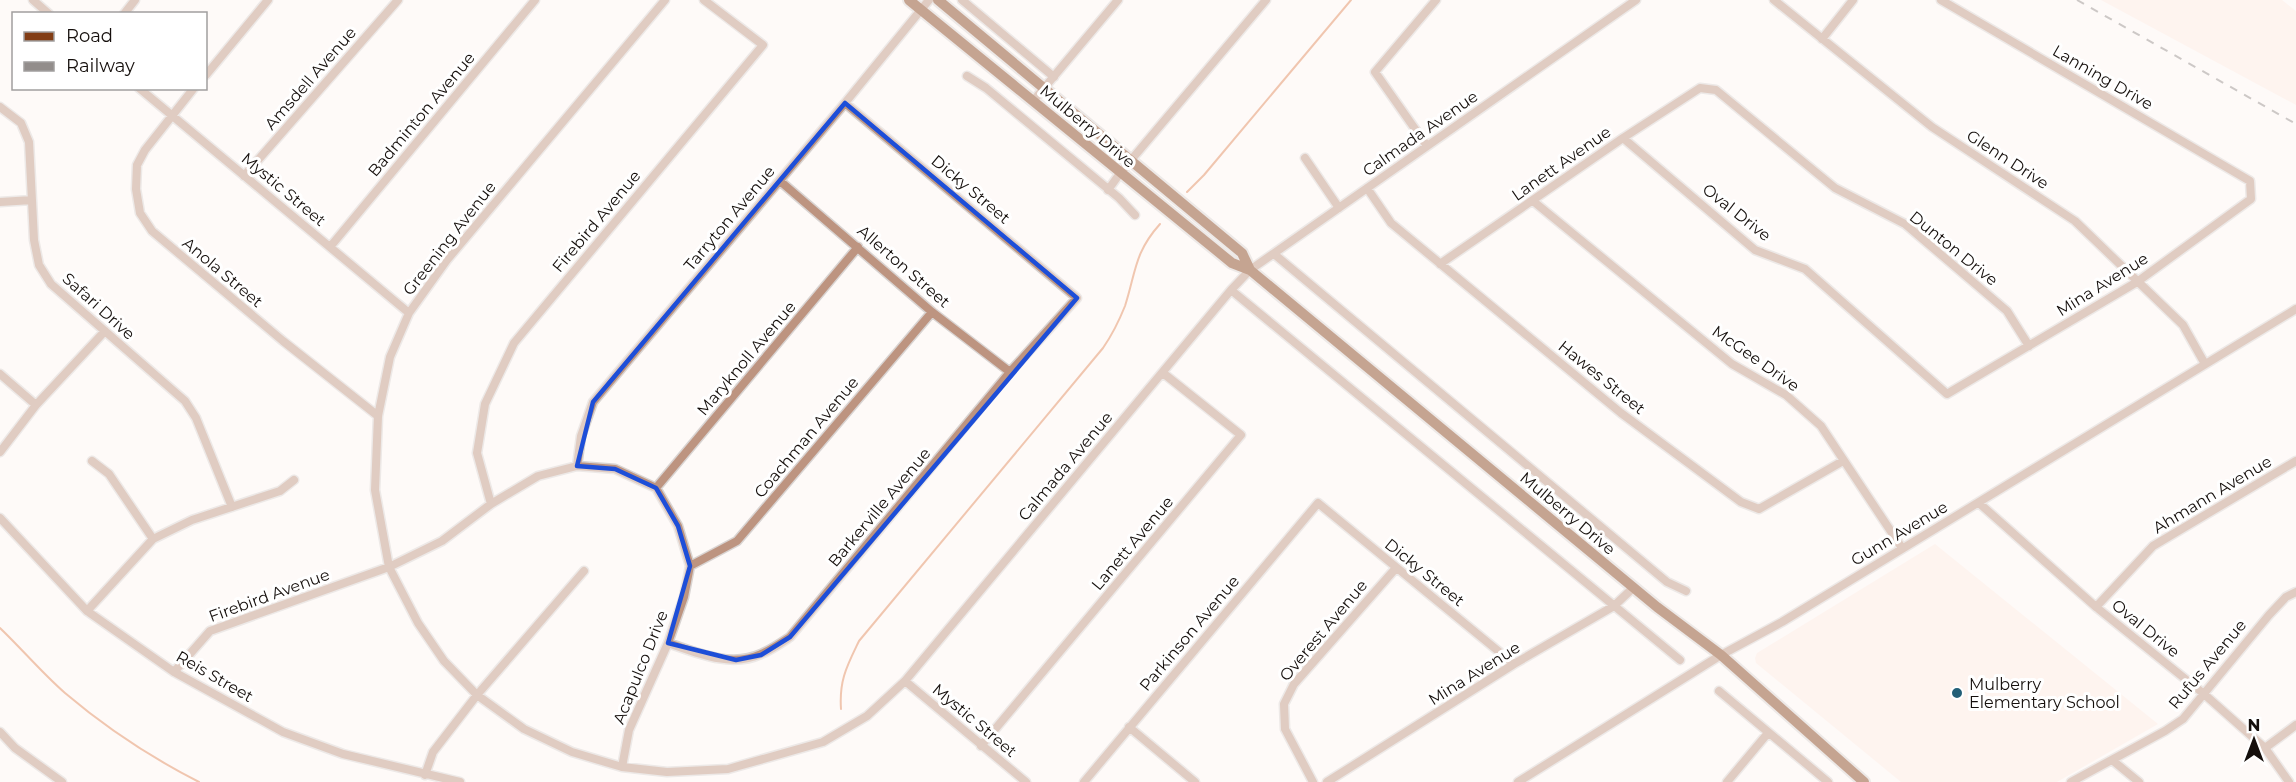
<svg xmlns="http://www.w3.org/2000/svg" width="2296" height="782" font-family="Montserrat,sans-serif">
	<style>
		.built { fill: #feede5 }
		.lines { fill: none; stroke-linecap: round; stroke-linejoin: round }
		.stream { stroke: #e18758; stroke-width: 2 }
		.minor-casing { stroke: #d9d4d2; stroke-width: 11 }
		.major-casing { stroke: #d9d4d2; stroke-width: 14 }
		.minor { stroke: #bd9480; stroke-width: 8 }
		.major { stroke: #823d15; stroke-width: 10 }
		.rail { stroke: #928d8b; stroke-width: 2; stroke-dasharray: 8 8; stroke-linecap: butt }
		.marked { fill: none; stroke: #1d4ed8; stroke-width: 4.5; stroke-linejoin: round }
		.poi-dot { fill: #225f77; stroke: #fff; stroke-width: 2 }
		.labels { text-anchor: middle; stroke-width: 6; stroke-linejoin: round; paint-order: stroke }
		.street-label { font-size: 16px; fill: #150f0c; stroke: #fff }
		.poi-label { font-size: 16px; fill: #150f0c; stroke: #fff; text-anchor: start }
	</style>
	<rect width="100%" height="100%" fill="#fefaf8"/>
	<path class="built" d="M2101,0H2282L2296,11V105Z
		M1935,544L2158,724L2057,782H1901L1756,663L1755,658L1757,653Z"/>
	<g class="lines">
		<path class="stream" d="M1187,192L1204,175L1351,0
			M0,628C22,649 42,673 65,693C105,727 152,758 199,782
			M841,709C839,680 847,666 859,641L1103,348C1112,335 1119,321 1125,306C1136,272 1134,253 1160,224"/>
		<defs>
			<path id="minor" d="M33,0L49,14
				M665,0L447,260L409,313L390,357L378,416L375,490L389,567L418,623L444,661L477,695L524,729L572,752L622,767L667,772L728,769L823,742L867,716L905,681L1231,290L1250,270L1636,0
				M962,0L1054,77
				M1774,0L1932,127L2075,221L2183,325L2205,364
				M124,14L135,0
				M1822,39L1853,0
				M206,75L268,0
				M967,76L986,88L1119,198L1135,215
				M139,88L409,313
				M194,88L145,150L137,165L136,189L140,213L152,231L283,341L378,416
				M1034,100L1118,0
				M0,107L21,123L29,142L34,240L39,265L51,284L185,401L196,418L232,507
				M1623,138L1755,250L1805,269L1947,394L2137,282L2251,199L2250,181L1941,0
				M1427,146L1375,72L1436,0
				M1305,158L1339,208
				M244,176L398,0
				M780,181L932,312L1010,372
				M1367,188L1391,223L1621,413L1741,502L1759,509L1843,461
				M1108,190L1121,172L1266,0
				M1533,201L1732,364L1786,395L1821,426L1902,548
				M0,202L32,200
				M330,247L535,0
				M1274,254L1667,582L1686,591
				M1440,264L1623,138L1700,88L1716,90L1835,188L1905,224L2007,311L2029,346
				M1231,290L1680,660
				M0,374L36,405
				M0,452L36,405L105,331
				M92,461L109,474L153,539
				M577,466L581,436L593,402L845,103L929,0
				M656,488L858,247
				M1979,503L2096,607L2204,694L2265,748L2289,782
				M491,504L477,453L485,404L514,343L763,45L704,0
				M0,518L87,611L174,672L283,732L343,754L460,782
				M690,566L737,541L932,312
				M2096,607L2153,546L2296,461
				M87,611L153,539L192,520L280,491L294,480
				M668,643C697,653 731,668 761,654C771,650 781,643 790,637L1010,372L1077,298L845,103
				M174,672L210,631L389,567L442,541L491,504L538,476L577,466L615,469L656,488L678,526L690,566L684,597L668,643L629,730L622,767
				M905,681L1026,782
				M1719,691L1828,782
				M1129,727L1195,782
				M0,732L15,748L62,782
				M981,746L1241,435L1163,373
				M2265,748L2296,725
				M2112,760L2139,782
				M425,775L433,752L477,695L584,571
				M1084,782L1318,503L1514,664
				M1313,782L1285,729L1284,704L1294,684L1396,568
				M1327,782L1514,664L1614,606L1634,587
				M1518,782L1721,655L1782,622L2296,309
				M1727,782L1768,733
				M2071,782L2165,731L2183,719L2269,615L2286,597L2296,592"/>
			<path id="major" d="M909,0L1232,263L1250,270L1657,607L1721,655L1864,782
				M938,0L1242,253L1250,270"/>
		</defs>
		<use href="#minor" class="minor-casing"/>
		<use href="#major" class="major-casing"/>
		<use href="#minor" class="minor"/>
		<use href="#major" class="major"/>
		<path class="rail" d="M2077,0L2296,124"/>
	</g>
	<path d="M0 0H2296V782H0ZM845,103L1077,298L790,637L761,655L736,660L668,643L690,566L678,526L656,488L615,469L577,466L593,402Z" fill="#fefaf8" fill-opacity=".55" fill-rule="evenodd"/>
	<path class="marked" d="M845,103L1077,298L790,637L761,655L736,660L668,643L690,566L678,526L656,488L615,469L577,466L593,402Z"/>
	<circle class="poi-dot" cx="1957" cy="693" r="6"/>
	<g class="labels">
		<g class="street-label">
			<text transform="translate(2103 77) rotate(30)" y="6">Lanning Drive</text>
			<text transform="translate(310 78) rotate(-49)" y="6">Amsdell Avenue</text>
			<text transform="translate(421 114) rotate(-50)" y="6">Badminton Avenue</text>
			<text transform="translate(1088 126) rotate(40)" y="6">Mulberry Drive</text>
			<text transform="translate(1420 133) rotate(-35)" y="6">Calmada Avenue</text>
			<text transform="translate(2008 159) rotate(33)" y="6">Glenn Drive</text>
			<text transform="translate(1561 163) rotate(-35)" y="6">Lanett Avenue</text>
			<text transform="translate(284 189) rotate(40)" y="6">Mystic Street</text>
			<text transform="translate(971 189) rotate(40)" y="6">Dicky Street</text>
			<text transform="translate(1737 212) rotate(38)" y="6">Oval Drive</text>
			<text transform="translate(729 218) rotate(-50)" y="6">Tarryton Avenue</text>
			<text transform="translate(596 221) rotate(-50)" y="6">Firebird Avenue</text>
			<text transform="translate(449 238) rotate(-52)" y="6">Greening Avenue</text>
			<text transform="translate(1954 248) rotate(39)" y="6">Dunton Drive</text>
			<text transform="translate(904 266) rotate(41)" y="6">Allerton Street</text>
			<text transform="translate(223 272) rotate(40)" y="6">Anola Street</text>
			<text transform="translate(2102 284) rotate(-32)" y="6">Mina Avenue</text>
			<text transform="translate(99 306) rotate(42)" y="6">Safari Drive</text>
			<text transform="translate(746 358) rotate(-50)" y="6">Maryknoll Avenue</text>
			<text transform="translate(1756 358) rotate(35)" y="6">McGee Drive</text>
			<text transform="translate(1602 377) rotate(39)" y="6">Hawes Street</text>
			<text transform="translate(806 437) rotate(-50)" y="6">Coachman Avenue</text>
			<text transform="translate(1065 466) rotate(-50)" y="6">Calmada Avenue</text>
			<text transform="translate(2212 494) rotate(-31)" y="6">Ahmann Avenue</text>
			<text transform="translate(879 507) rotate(-50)" y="6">Barkerville Avenue</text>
			<text transform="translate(1568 513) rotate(40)" y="6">Mulberry Drive</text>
			<text transform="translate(1899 533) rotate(-31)" y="6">Gunn Avenue</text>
			<text transform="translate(1132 543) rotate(-50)" y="6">Lanett Avenue</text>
			<text transform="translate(1425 572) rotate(39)" y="6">Dicky Street</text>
			<text transform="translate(269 595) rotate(-20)" y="6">Firebird Avenue</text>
			<text transform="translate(2146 628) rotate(39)" y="6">Oval Drive</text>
			<text transform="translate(1323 630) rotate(-50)" y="6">Overest Avenue</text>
			<text transform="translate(1189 633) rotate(-50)" y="6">Parkinson Avenue</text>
			<text transform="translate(2207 664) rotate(-50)" y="6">Rufus Avenue</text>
			<text transform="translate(640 667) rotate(-68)" y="6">Acapulco Drive</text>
			<text transform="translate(1474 673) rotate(-32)" y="6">Mina Avenue</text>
			<text transform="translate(215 676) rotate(30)" y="6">Reis Street</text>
			<text transform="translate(975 720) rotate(40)" y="6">Mystic Street</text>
		</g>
		<g class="poi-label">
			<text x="1969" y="690">Mulberry<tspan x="1969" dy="18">Elementary School</tspan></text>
		</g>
	</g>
	<rect x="12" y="12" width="195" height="78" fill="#ffffff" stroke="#a19f9e" stroke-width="1.5"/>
	<rect x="24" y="32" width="30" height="9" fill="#823d15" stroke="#a19f9e" stroke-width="1.5"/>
	<text x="66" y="42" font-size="18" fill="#150f0c">Road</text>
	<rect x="24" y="62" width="30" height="9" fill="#928d8b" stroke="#a19f9e" stroke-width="1.5"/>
	<text x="66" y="72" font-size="18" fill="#150f0c">Railway</text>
	<g transform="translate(2254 740)" stroke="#ffffff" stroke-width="4.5" paint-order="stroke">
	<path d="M0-4.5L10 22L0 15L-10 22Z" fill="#150f0c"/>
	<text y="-9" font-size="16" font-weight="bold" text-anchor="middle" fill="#150f0c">N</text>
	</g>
</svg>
